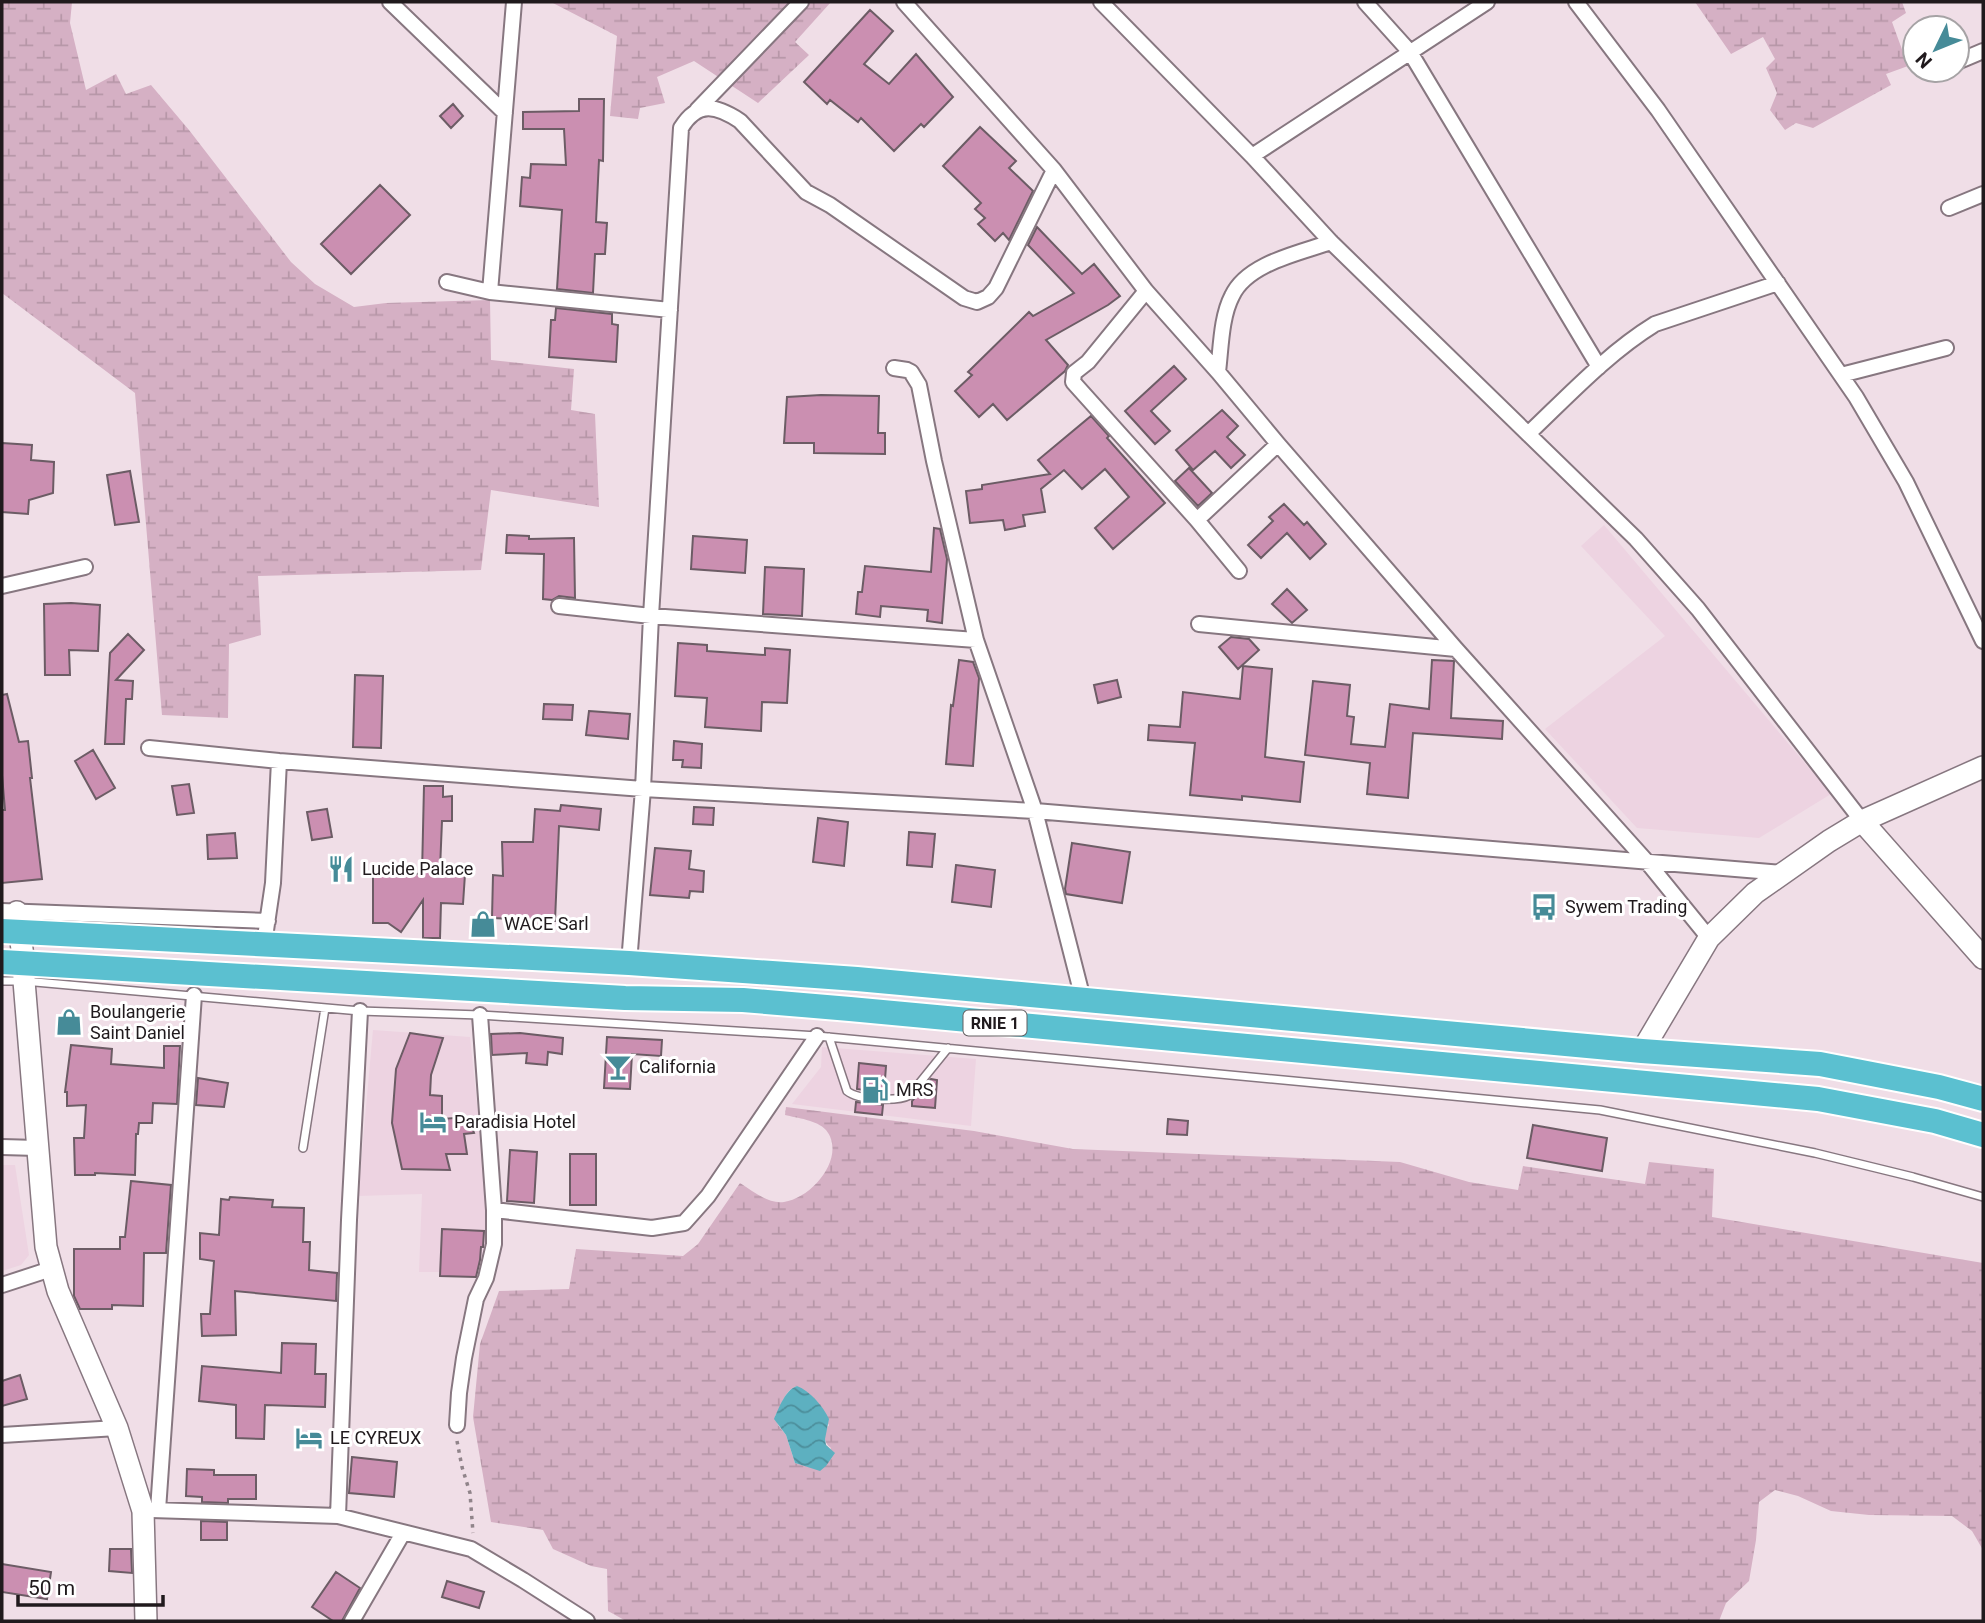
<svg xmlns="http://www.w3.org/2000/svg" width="1985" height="1623" font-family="Roboto,sans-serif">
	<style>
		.built { fill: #edd3e1 }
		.wetland { fill: url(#wetland-marsh); fill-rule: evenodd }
		.water { fill: url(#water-waves) }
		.building { fill: #cb8fb1; stroke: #6c5c65; stroke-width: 2 }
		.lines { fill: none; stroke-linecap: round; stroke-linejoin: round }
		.service-casing { stroke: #877780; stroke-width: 10 }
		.minor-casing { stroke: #877780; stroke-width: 18 }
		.secondary-casing { stroke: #877780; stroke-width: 24 }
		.trunk-casing { stroke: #fff; stroke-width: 28 }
		.path { stroke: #90848a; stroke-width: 3.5; stroke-dasharray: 3.5 5; stroke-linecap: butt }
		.service { stroke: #fff; stroke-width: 7 }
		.minor { stroke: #fff; stroke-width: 14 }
		.secondary { stroke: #fff; stroke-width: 21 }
		.trunk { stroke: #5bc0d0; stroke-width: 24 }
		.labels { text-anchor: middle; stroke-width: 6; stroke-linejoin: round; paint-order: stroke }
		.shield { fill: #fff; stroke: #635f61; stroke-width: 2 }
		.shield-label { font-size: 16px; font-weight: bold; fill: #201a1d }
		.poi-label { font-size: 18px; fill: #201a1d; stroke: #fff; text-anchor: start }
	</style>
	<defs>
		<pattern id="wetland-marsh" width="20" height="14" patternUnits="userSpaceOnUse" patternTransform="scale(1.75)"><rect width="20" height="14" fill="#d5b0c4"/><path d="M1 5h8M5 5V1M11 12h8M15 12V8" fill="none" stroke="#b797a8"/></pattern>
		<pattern id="water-waves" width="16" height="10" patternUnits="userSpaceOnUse" patternTransform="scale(1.75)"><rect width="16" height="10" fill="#5db0c0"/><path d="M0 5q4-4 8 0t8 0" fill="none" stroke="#4c8e9b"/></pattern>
	</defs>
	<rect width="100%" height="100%" fill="#f0dee7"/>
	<path class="built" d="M1604,525L1831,794L1759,838L1637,828L1545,729L1665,636L1581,546Z
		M373,1030L470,1037L484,1171L488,1272H419L422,1194L358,1196Z
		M822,1047L976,1059L971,1126L792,1104L821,1067Z
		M2,1165H15L29,1255L21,1265L2,1271Z"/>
	<path class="wetland" d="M2,2H72L70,23L86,90L116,74L126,94L151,85L189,130L291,262L315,284L354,307L386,303L490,300L491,360L574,369L571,410L595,414L599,507L491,490L481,570L258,576L261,635L229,644L228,718L162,715L135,393L2,293Z
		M551,2H831L795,42L809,55L758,103L694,61L657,77L665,103L640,108L638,119L610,116L617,36Z
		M1695,2H1902L1906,13L1892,22L1908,66L1886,74L1891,85L1813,128L1796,123L1785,130L1770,110L1777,93L1766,68L1775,59L1763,37L1731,54Z
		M786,1107L974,1131L1073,1149L1400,1162L1469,1182L1518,1190L1523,1166L1645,1184L1649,1162L1714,1169L1712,1217L1983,1263V1550L1972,1531L1952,1516L1869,1515L1831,1511L1798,1496L1775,1490L1759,1502L1756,1540L1749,1581L1726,1603L1719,1621H626L608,1611L607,1569L591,1566L553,1549L543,1530L491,1522L473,1417L480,1344L499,1291L569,1289L576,1249L683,1256L698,1244L740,1183C753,1191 767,1204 784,1202C813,1198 847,1156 826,1130C817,1120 797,1118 785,1115ZM797,1386L829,1425C824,1433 822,1441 831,1448L820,1470L795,1463L786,1435L778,1425L775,1416C782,1406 784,1390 797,1386Z"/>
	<path class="water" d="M797,1386C810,1391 823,1406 829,1419L825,1439L826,1445L835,1453L826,1466L820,1471L795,1463L786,1435L774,1419C779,1408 785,1390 797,1386Z"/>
	<path class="building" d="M870,10L893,31L864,64L889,84L916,54L953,97L924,127L921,124L894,151L861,118L858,122L830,100L827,104L804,82Z
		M579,99H604L603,161L599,160L596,222L607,223L605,254H595L593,293L557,289L562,210L520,206L522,177L530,178L531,164L566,165L564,129H523V112L579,111Z
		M453,104L463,116L451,128L440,116Z
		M980,127L1016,161L1009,168L1033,191L1009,240L1003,233L995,241L978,224L985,218L975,209L981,203L943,166Z
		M380,185L410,215L351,274L321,244Z
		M1037,227L1082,274L1094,264L1120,296L1108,305L1046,340L1068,365L1065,371L1007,420L993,404L979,417L955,391L972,375L968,372L1029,312L1033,316L1074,293L1028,245Z
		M556,308L612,314V324L618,325L616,362L549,357L551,320H555Z
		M1174,366L1186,379L1151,411L1170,431L1155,444L1125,411Z
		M821,395L879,396L878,433H885V454L814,453V443H784L787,397Z
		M1222,410L1238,426L1227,437L1245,455L1231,468L1215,451L1193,470L1176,450Z
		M1091,416L1109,436L1107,438L1165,503L1148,518L1113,549L1095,528L1129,497L1105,469L1082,489L1064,470L1041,489L1045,512L1023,515L1025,526L1005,530L1003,520L970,523L966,491L982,489V485L1050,474L1038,460Z
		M2,443L32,445L31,460L54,462L53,493L29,500L28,514L2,512Z
		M1189,468L1212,493L1198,506L1175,481Z
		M130,471L139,522L115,525L107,475Z
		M1284,504L1304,525L1307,522L1326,544L1310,559L1287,533L1261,558L1248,545L1273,521L1269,517Z
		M934,528L940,529L947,559L942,623L927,621L928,610L881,606L880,617L856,614L858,592H862L865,566L931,572Z
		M507,535L529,536V539L574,538L575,598L559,596L552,600L543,599L544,554L506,553Z
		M693,536L747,540L745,573L691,569Z
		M765,567L804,569L802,616L763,614Z
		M1287,589L1307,610L1292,623L1272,604Z
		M71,603L100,605L98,651L69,650L70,675H45L44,604Z
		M128,634L144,650L116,680L133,681L132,699H126L124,744H105L110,653Z
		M1231,637L1249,639L1259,650L1238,669L1219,647Z
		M678,643L707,645V651L765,655V648L790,650L787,703L762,702L761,731L705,727L707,698L675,696Z
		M959,660L973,662L979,678L973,766L946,764L951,705L953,706Z
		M1432,660L1454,661L1451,718L1503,721L1502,739L1413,733L1408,798L1367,794L1370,763L1305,755L1313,681L1350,685L1347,716L1354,717L1351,744L1385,747L1390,704L1429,709Z
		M1243,666L1272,669L1265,757L1304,762L1300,802L1242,796V800L1190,795L1195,743L1148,740L1149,725L1180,727L1183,692L1240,699Z
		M355,675L383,676L381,748L353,747Z
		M1117,680L1121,697L1098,703L1094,685Z
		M7,694L19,742L28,741L32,778H30L42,879L2,883V810H5L2,775V695Z
		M544,704L573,705L572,720L543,719Z
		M589,711L630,714L628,739L586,735Z
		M674,741L702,744L701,768L682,767L683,760H673Z
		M93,750L115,788L96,799L75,761Z
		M189,784L194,813L177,815L172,786Z
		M424,786H443V797L452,796V821H442L440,869H442V873L465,874L463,904L441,903L440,938H423V900L401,932L388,923H373V872L422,874Z
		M561,805L601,809L599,830L559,826L555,921L492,918L493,875L503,876L502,842H533L535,809L560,811Z
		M694,807L714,808L713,825L693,824Z
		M327,809L332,837L312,840L307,812Z
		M818,818L848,822L844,866L813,862Z
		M909,832L935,834L932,867L907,865Z
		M235,833L237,858L208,859L207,835Z
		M1072,843L1130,852L1122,903L1066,894L1065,889Z
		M655,848L691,851L689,869L704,871L703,892L690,891L689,898L650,895Z
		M956,865L995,870L991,907L952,902Z
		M410,1033L443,1038L431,1075L430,1095L442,1096V1119L468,1117L474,1133L464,1134L467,1154H446L450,1170L402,1169L392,1123L396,1069Z
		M520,1033L563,1038L562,1054L548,1052L547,1065L526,1063L527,1053L492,1055L491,1034Z
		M607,1037L662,1040L661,1056L632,1054L630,1089L604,1088Z
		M71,1045L112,1049L111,1064L164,1068V1046H180L177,1104L153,1103L152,1123H139L138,1134H136L135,1175L95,1173V1175H75L74,1138H84L86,1105L67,1106V1092H65Z
		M859,1063L886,1066L884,1093L857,1089Z
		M198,1078L228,1083L224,1107L196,1105Z
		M931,1079L937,1080L935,1108L912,1106V1101Z
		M856,1102L883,1105L882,1115L855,1112Z
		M1168,1119L1188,1121L1187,1135L1167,1134Z
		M1533,1125L1607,1138L1602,1171L1527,1158Z
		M510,1150L537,1152L534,1203L507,1201Z
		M570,1154H596V1205H570Z
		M131,1181L171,1185L166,1253H144L143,1306L112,1305V1309H80L74,1296V1249H120V1237H125Z
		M230,1197L273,1200L272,1207L304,1208L303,1242H310L309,1270L337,1273L336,1301L235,1291L236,1335L202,1336L201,1314H210L214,1261L200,1259V1233L219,1235L221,1199L229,1200Z
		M442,1229L484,1231L483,1247H481L480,1260L476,1277L440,1276Z
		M282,1343L316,1344L315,1374H326L325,1407L265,1405L264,1439L236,1438V1405L199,1401L202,1366L281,1373Z
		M20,1375L27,1399L2,1406V1381Z
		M352,1457L397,1462L394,1497L349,1493Z
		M187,1469L214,1470V1475H256V1499H228V1503L202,1502V1497L186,1496Z
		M201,1521L227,1522V1540H201Z
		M110,1549H131L132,1573L109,1571Z
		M2,1564L51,1572L47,1599L2,1592Z
		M336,1572L360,1588L342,1621H333L312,1607Z
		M447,1581L484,1592L479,1608L442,1597Z"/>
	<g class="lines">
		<defs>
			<path id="service" d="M2,981H24L360,1011L480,1015L817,1036L1600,1110L1815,1153L1913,1177L1983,1197
				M829,1037L847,1091C858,1100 897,1102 910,1095L948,1048
				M303,1148L325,1008"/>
			<path id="minor" d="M390,2L505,113
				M904,2L1054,170L1146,291L1218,372L1278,444L1456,649L1648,863L1709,938
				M1101,2L1252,156L1331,242L1636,539L1698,609L1862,821
				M1365,2L1410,52L1599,367
				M1576,2L1658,110L1856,397L1906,482L1983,641
				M1957,62L1983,51
				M697,110L801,2
				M1252,156L1487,2
				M1949,208L1983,194
				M447,282L490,292L670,310
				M1146,291L1088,362L1074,373L1073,382L1197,520L1239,571
				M490,292L514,2
				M894,368L907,370L911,372L919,385L934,461L976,640L1035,811L1083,999
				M1218,372C1221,348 1221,317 1232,296C1247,263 1300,253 1331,242
				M1841,375L1946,348
				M1528,434C1568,396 1608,353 1655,324L1778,283
				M1197,520L1278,444
				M2,586L85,567
				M559,606L651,616L976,640
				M1199,624L1456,649
				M149,748L279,761L643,789L1035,811L1783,873
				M2,911L268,921
				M264,944L273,883L279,761
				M629,963L643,789L651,616L681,128C698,100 717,106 740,121L806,192L830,205L964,298L977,302L988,297L996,288L1054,170
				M2,1147L37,1148
				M494,1210L652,1228L684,1223L708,1196L817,1036
				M2,1285L51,1269
				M457,1425L459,1393L464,1358L476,1299L486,1278L494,1244V1210L480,1015
				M2,1435L117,1428
				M151,1510L338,1516L471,1549L523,1580L587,1621
				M158,1510L194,995
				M338,1516L349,1220L360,1011
				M352,1621L403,1533"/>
			<path id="secondary" d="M1862,821L1983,958
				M17,912L24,964V981L46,1247L58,1291L117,1428L143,1511L146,1621
				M1642,1051L1709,938L1755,893L1829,841L1862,821L1983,767"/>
			<path id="trunk" d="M2,931L629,963L857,979L1642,1051L1820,1064L1939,1087L1983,1099
				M2,962L625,998L743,1000L850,1009L1818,1099L1935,1121L1983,1135"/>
		</defs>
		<use href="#service" class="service-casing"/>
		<use href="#minor" class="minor-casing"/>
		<use href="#secondary" class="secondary-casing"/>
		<use href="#trunk" class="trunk-casing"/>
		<path class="path" d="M457,1441L462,1467L470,1493L473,1533"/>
		<use href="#service" class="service"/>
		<use href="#minor" class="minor"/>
		<use href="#secondary" class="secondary"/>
		<use href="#trunk" class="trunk"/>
	</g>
	<defs>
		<symbol id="restaurant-bare" viewBox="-9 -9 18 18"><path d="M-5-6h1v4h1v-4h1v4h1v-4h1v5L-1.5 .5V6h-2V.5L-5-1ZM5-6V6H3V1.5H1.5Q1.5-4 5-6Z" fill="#468b98" stroke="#fff" stroke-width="2.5" paint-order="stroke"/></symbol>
		<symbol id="bus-bare" viewBox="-9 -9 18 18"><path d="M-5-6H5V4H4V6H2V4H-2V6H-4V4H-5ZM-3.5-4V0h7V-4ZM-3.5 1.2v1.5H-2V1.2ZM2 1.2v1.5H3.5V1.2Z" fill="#468b98" stroke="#fff" stroke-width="2.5" paint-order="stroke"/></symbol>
		<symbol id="shop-bare" viewBox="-9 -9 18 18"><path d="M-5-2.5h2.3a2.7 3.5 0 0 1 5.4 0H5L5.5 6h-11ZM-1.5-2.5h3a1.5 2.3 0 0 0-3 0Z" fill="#468b98" stroke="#fff" stroke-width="2.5" paint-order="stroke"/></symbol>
		<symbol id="bar-bare" viewBox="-9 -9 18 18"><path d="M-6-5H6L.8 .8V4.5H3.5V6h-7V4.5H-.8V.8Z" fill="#468b98" stroke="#fff" stroke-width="2.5" paint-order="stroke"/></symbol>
		<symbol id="fuel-bare" viewBox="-9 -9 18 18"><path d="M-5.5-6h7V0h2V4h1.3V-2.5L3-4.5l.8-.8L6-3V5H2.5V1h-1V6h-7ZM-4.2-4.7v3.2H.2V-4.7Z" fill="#468b98" stroke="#fff" stroke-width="2.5" paint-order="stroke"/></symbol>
		<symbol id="hotel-bare" viewBox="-9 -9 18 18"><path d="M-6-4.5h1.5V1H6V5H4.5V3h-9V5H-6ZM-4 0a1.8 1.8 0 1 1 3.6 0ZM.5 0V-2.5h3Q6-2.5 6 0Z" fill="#468b98" stroke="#fff" stroke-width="2.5" paint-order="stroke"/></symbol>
	</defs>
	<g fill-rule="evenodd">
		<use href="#restaurant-bare" x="322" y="850" width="38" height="38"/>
		<use href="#bus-bare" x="1525" y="888" width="38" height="38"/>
		<use href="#shop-bare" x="464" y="905" width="38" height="38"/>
		<use href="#shop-bare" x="50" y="1003" width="38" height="38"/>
		<use href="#bar-bare" x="599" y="1048" width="38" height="38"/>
		<use href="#fuel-bare" x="856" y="1071" width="38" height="38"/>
		<use href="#hotel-bare" x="414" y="1103" width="38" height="38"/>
		<use href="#hotel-bare" x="290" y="1419" width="38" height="38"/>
	</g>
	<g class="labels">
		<rect class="shield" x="963.5" y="1010.5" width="63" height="25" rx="5"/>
		<g class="shield-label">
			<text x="995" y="1029">RNIE 1</text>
		</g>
		<g class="poi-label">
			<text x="362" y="875">Lucide Palace</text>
			<text x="1565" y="913">Sywem Trading</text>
			<text x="504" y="930">WACE Sarl</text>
			<text x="90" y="1018">Boulangerie<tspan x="90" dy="21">Saint Daniel</tspan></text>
			<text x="639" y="1073">California</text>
			<text x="896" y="1096">MRS</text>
			<text x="454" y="1128">Paradisia Hotel</text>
			<text x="330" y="1444">LE CYREUX</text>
		</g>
	</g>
	<rect width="1985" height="1623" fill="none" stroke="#201a1d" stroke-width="7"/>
	<g transform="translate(1936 49) rotate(227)"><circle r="33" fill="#ffffff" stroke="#a6a3a5" stroke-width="2"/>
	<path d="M0-5L12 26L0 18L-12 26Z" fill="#468b98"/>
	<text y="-10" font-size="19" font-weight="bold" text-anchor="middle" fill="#201a1d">N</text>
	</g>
	<path d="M18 1595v10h145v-10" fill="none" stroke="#201a1d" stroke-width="3.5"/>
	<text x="28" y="1595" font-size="21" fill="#201a1d" stroke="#ffffff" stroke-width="5" paint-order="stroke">50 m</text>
</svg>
